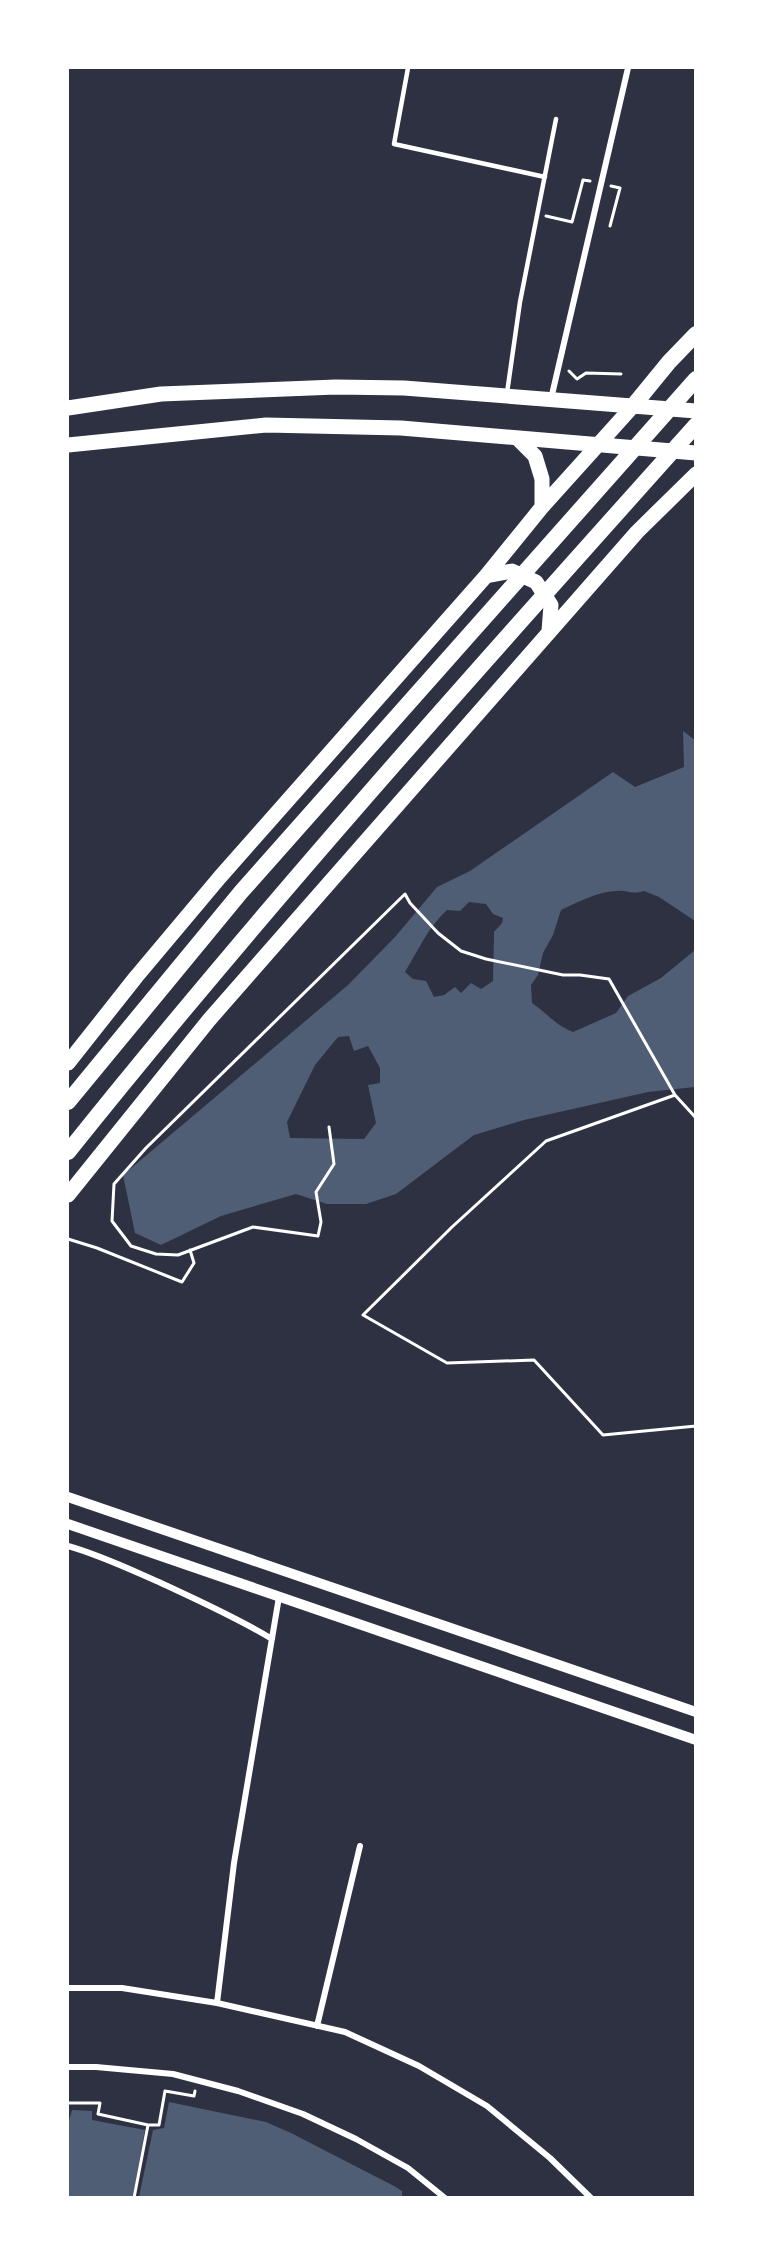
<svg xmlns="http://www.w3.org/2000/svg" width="763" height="2265" font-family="Manrope,sans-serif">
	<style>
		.water { fill: #4f5d75; fill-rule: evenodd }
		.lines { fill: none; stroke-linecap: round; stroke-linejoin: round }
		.path { stroke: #fff; stroke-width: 3 }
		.service { stroke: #fff; stroke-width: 4.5 }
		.minor { stroke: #fff; stroke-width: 6 }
		.tertiary { stroke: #fff; stroke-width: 10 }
		.primary { stroke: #fff; stroke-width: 15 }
		.trunk { stroke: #fff; stroke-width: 16 }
	</style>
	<rect width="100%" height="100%" fill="#2d3142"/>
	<path class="water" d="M683,731L695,740V921L659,897L644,891C631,895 628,890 616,891C597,892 578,902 561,910L553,935L543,953L538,975L531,985L532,1003C548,1014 554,1024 573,1032L616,1013L628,996L661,978L695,950V1087L648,1092L524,1120L474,1135L396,1194L366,1204H327L296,1194L221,1216L161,1245L135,1233L123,1175L348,985L395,937L437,887L470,871L613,772L635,787L684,767ZM469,902L486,904L493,914L503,918L502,923L494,932L493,981L481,989L471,983L461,993L455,987L444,995L434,997L426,981L413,979L405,972C418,951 428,927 447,910L460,911ZM349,1036L354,1051L368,1046L380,1068V1083L368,1085L376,1123L364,1139L290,1138L287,1122L315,1065L338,1037Z
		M169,2102L266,2122L291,2133L394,2186L402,2191V2197H139L153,2130L164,2128Z
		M72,2110L92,2111V2120L145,2130L133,2197H68V2124Z"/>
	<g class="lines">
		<path class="path" d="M546,216L572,222L583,180L590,181
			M610,226L620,188L611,186
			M569,371L577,379L586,373L621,374
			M696,1118L675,1095L546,1141L452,1227L363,1315L447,1363L534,1360L603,1435L696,1426
			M329,1127L334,1164L316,1192L321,1222L318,1236L253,1227L178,1255L156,1254L131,1246L112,1221L114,1184L146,1148L405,894L410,903L438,933L461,951L486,959L563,975H580L609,979L675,1095
			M68,1239L97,1248L182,1282L194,1263L190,1250
			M68,2103H100L98,2114L148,2125H159L165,2091L194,2096L195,2091
			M134,2198L148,2125"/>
		<path class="service" d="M408,68L394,144L545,177
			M507,393L520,302L556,119"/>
		<path class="minor" d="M551,399L628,68
			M68,1546C100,1555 129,1569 159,1582C197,1600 236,1617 272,1639
			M68,1988H122L217,2003L345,2032L419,2066L487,2106L550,2158L591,2198
			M217,2003L234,1863L279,1597
			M317,2026L360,1846
			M68,2067H96L173,2074L238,2091L303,2114L356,2139L408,2168L445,2198"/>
		<path class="tertiary" d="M68,1497L696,1712
			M68,1524L696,1740"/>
		<path class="primary" d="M68,408L161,394L336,387L404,388L696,411
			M518,439L535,456L542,479V507
			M68,445L266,425L401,428L696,453
			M486,576L512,571L536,582L551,605L549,631
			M68,1063L136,977L220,877L486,576L542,507L633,406
			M68,1195L209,1020L637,532L696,474"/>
		<path class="trunk" d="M633,406L669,362L696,334
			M68,1102L241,892L696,379
			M68,1152C268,902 482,664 696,425"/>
	</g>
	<rect width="763" height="2265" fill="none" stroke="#ffffff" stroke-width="138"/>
</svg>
